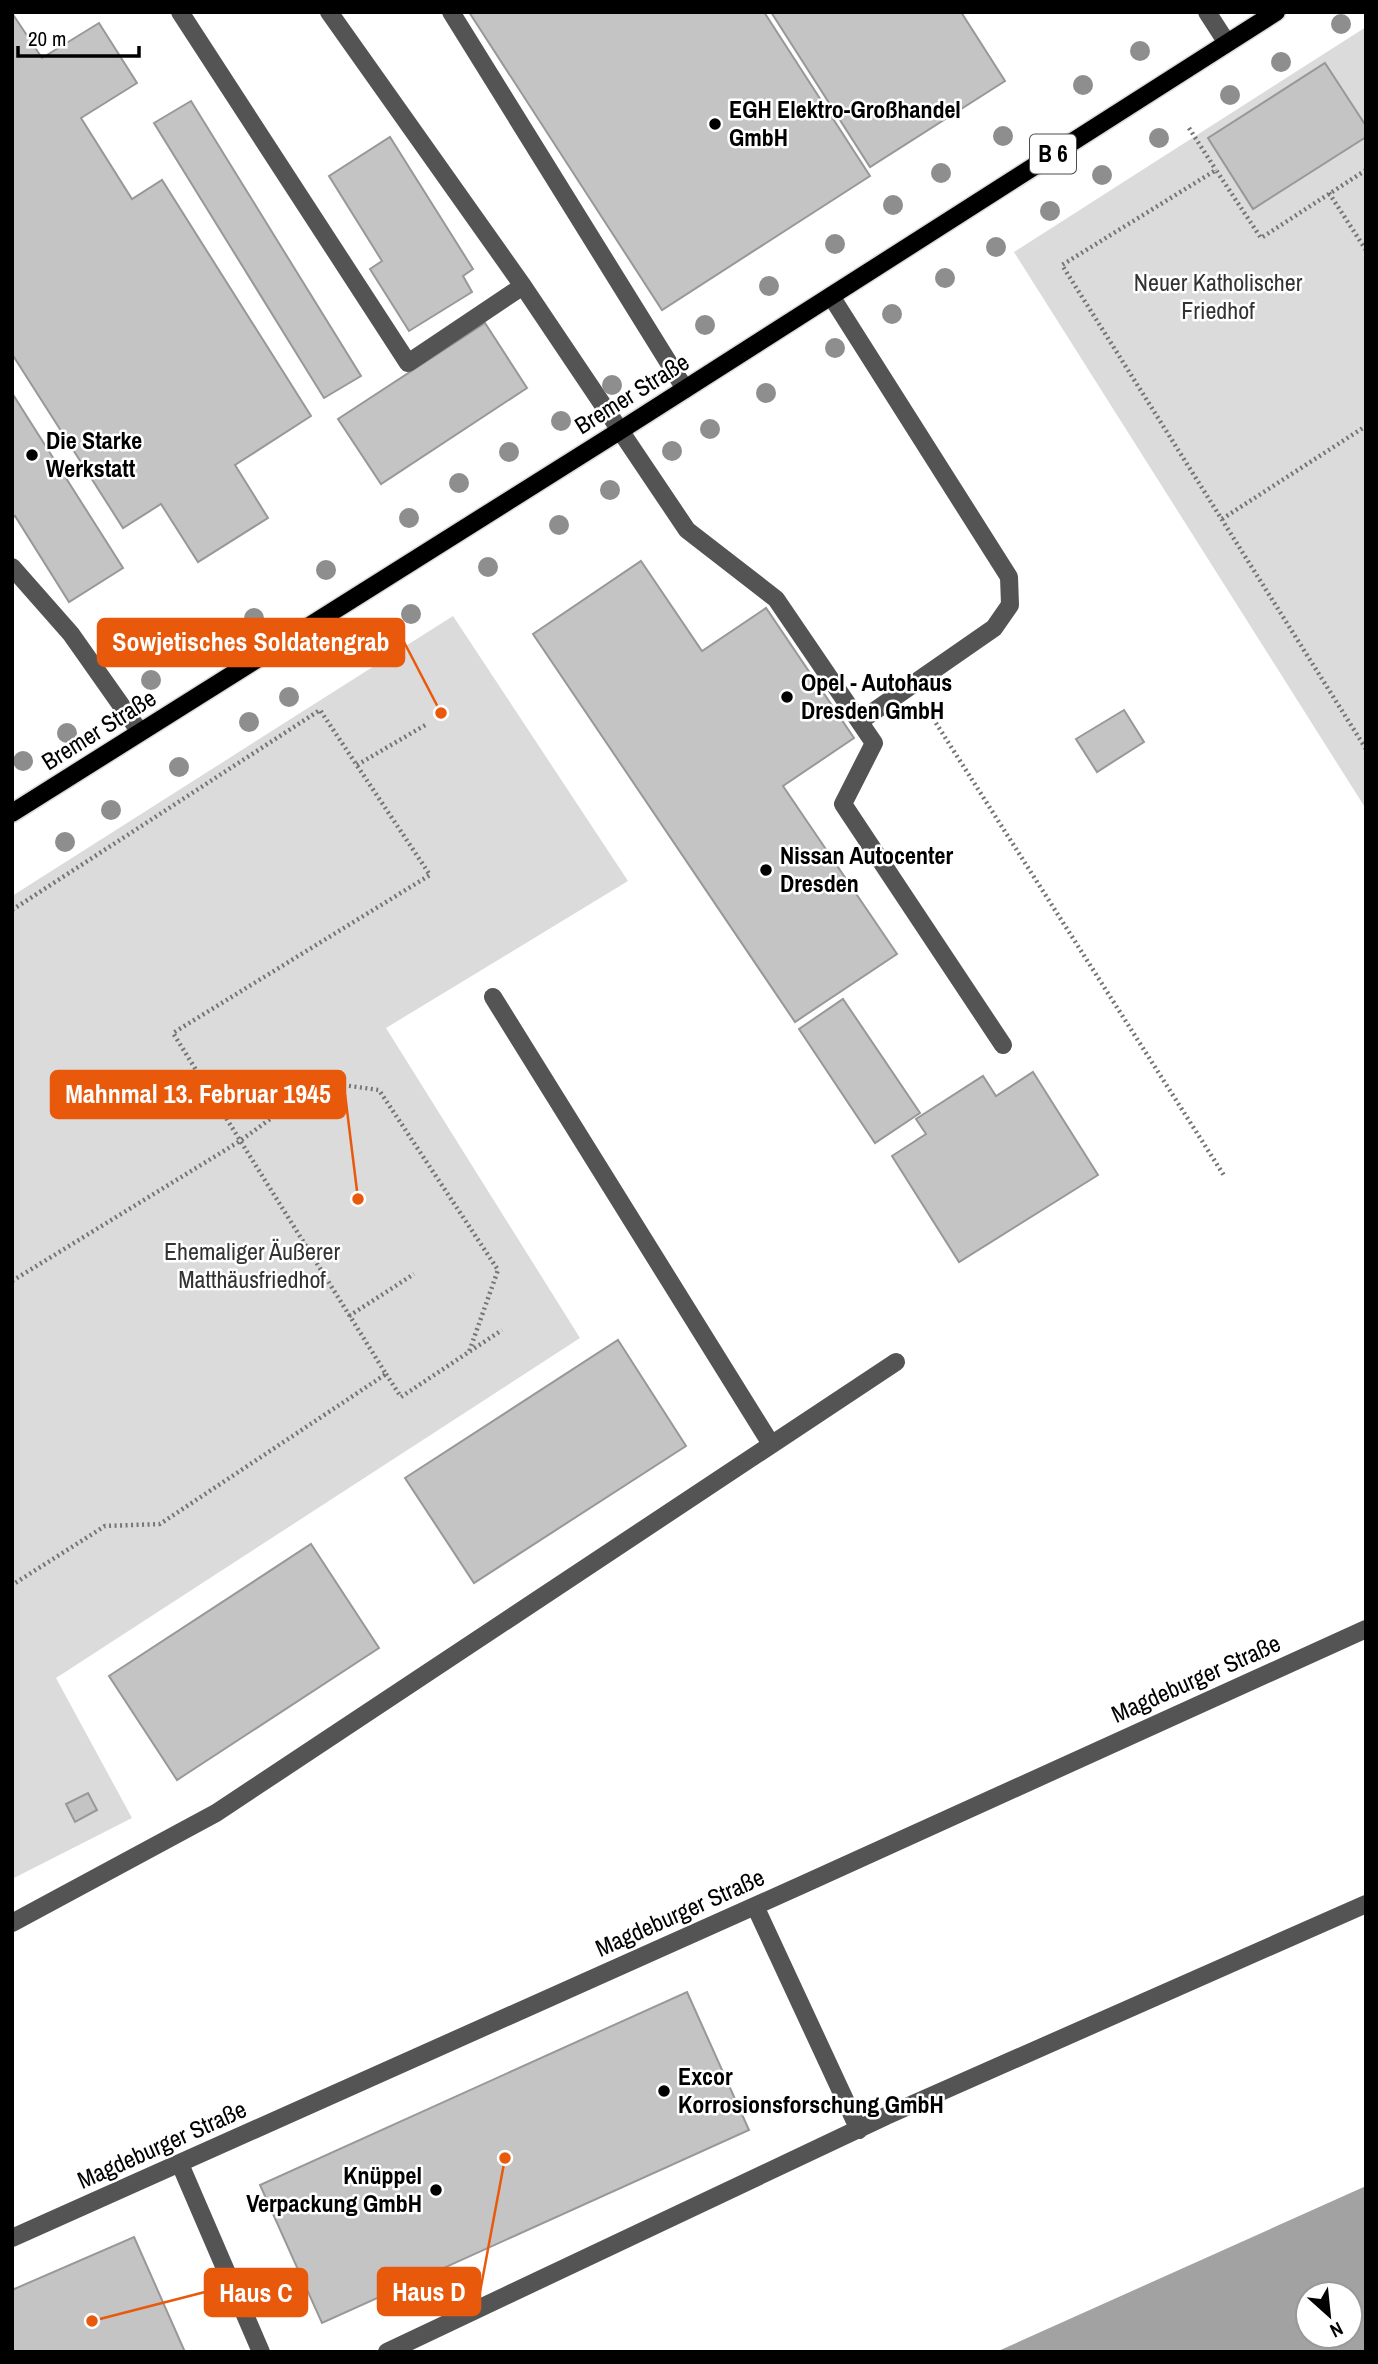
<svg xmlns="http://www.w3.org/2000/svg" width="1378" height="2364" font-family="'Archivo Narrow',sans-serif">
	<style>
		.green { fill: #dbdbdb }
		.water { fill: #a2a2a2; fill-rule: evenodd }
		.building { fill: #c4c4c4; stroke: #989898; stroke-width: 2 }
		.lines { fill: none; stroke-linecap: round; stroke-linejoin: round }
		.major-casing { stroke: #dbdbdb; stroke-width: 21 }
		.path { stroke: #767676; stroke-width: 4.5; stroke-dasharray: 2 3.5; stroke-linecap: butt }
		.minor { stroke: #545454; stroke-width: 18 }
		.major { stroke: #000; stroke-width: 18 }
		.tree { fill: #8e8e8e }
		.poi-dot { fill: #000; stroke: #fff; stroke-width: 2.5 }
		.labels { text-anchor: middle; stroke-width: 5; stroke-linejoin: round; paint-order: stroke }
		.shield { fill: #fff; stroke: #4c4c4c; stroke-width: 2 }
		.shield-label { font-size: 23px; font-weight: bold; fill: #000 }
		.poi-label { font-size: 24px; font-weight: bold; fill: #000; stroke: #fff; text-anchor: start }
		.park-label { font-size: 24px; fill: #323232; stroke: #fff }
		.street-label { font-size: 24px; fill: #000; stroke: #fff }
		.leader { fill: none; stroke: #e8590c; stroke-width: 2.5 }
		.callout-dot { fill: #e8590c; stroke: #fff; stroke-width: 2.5 }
		.callout { fill: #e8590c; stroke: #e8590c; stroke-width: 2.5 }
		.callout-label { font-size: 26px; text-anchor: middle; font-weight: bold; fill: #fff }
	</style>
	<rect width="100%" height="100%" fill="#fff"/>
	<path class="green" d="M1366,27V809L1014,252Z
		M453,616L628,881L386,1028L580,1338L56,1678L132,1818L12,1879V896Z"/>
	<path class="water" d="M1366,2186V2352H996ZM1308,2294H1350V2336H1308Z"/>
	<path class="building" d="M469,12H764L870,176L662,310Z
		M771,12H961L1005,81L870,167Z
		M12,13L42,58L99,23L137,83L81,118L132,199L162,180L311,416L235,465L268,518L198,562L161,504L123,528L12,354Z
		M1325,63L1366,126V137L1253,209L1208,138Z
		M191,101L361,376L324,398L154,123Z
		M390,137L473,269L463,276L472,292L409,331L370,269L382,261L329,176Z
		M485,323L527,388L381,484L338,419Z
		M12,393L123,568L69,602L15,516L12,518Z
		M641,561L702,651L766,608L854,738L783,786L897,954L795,1022L533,634Z
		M1124,710L1144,742L1097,772L1076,739Z
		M843,999L920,1113L875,1143L799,1029Z
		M1033,1072L1098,1175L959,1262L892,1156L926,1134L916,1119L983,1076L996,1096Z
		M618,1340L686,1446L474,1583L405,1478Z
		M311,1544L379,1648L177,1780L109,1676Z
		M88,1793L97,1810L75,1822L66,1804Z
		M687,1992L749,2130L322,2323L260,2185Z
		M134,2237L185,2352H12V2290Z"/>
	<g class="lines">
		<defs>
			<path id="major" d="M12,813L621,430L1276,12"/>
		</defs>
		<use href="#major" class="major-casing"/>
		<path class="path" d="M1189,128L1216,170
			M1366,170L1261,238L1216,170L1062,265L1366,749
			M1329,193L1366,250
			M1222,519L1366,426
			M927,709L1225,1177
			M357,765L427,724
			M12,910L320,710L430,875L173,1033L386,1374L160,1524L105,1526L12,1585
			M12,1281L240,1141L321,1082L379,1090L498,1270L469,1352
			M349,1316L414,1274
			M386,1374L401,1397L502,1330"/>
		<path class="minor" d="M180,12L408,363L523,286
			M329,12L523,286L687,530L776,599L874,743L843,804L1003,1045
			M451,12L685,389
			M1207,12L1227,43
			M831,296L1009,577L1010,605L994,628L860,721
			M12,567L71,634L140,732
			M493,997L771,1444
			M755,1906L859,2130
			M12,1923L216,1813L896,1362
			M180,2164L261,2352
			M12,2238L804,1884L1366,1629
			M387,2352L886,2116L1366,1904"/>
		<use href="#major" class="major"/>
	</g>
	<g class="tree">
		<circle cx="1341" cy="24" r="10"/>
		<circle cx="1140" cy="51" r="10"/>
		<circle cx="1281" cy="62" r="10"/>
		<circle cx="1083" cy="85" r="10"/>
		<circle cx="1230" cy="95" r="10"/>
		<circle cx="1003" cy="136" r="10"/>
		<circle cx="1159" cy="138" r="10"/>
		<circle cx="941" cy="173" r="10"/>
		<circle cx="1102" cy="175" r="10"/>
		<circle cx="893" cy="205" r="10"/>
		<circle cx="1050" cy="211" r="10"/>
		<circle cx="835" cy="244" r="10"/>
		<circle cx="996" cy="247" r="10"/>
		<circle cx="945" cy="278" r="10"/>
		<circle cx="769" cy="286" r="10"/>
		<circle cx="892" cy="314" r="10"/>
		<circle cx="705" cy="325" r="10"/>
		<circle cx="835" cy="348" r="10"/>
		<circle cx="612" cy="385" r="10"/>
		<circle cx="766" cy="393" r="10"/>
		<circle cx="561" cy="421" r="10"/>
		<circle cx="710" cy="429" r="10"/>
		<circle cx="672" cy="451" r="10"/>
		<circle cx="509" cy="452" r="10"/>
		<circle cx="459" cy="483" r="10"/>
		<circle cx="610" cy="490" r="10"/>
		<circle cx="409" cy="518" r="10"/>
		<circle cx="559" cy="525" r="10"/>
		<circle cx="488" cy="567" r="10"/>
		<circle cx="326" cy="570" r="10"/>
		<circle cx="411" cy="614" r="10"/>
		<circle cx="254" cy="618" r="10"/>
		<circle cx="151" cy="680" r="10"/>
		<circle cx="289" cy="697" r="10"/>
		<circle cx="249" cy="722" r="10"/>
		<circle cx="67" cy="733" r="10"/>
		<circle cx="23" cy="761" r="10"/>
		<circle cx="179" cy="767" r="10"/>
		<circle cx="111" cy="810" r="10"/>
		<circle cx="65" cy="842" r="10"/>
	</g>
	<g class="poi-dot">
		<circle cx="715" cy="124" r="7"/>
		<circle cx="32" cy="455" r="7"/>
		<circle cx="787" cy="697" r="7"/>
		<circle cx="766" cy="870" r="7"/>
		<circle cx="664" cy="2091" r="7"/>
		<circle cx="436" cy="2190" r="7"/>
	</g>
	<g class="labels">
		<rect class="shield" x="1030" y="134.5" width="46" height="39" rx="5"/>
		<g class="shield-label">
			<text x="1053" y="162">B 6</text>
		</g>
		<g class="poi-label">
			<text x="729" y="118">EGH Elektro-Großhandel<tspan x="729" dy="28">GmbH</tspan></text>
			<text x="46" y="449">Die Starke<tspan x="46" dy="28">Werkstatt</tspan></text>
			<text x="801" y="691">Opel - Autohaus<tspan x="801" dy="28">Dresden GmbH</tspan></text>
			<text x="780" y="864">Nissan Autocenter<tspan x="780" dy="28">Dresden</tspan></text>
			<text x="678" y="2085">Excor<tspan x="678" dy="28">Korrosionsforschung GmbH</tspan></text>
			<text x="422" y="2184" text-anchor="end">Knüppel<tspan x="422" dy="28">Verpackung GmbH</tspan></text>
		</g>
		<g class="park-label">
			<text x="1218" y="291">Neuer Katholischer<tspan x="1218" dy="28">Friedhof</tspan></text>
			<text x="252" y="1260">Ehemaliger Äußerer<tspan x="252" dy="28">Matthäusfriedhof</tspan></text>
		</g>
		<g class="street-label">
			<text transform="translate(632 394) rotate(-32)" y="8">Bremer Straße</text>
			<text transform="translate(99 730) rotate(-32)" y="8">Bremer Straße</text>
			<text transform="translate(1196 1679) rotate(-24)" y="8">Magdeburger Straße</text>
			<text transform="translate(680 1913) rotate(-24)" y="8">Magdeburger Straße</text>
			<text transform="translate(162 2145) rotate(-24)" y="8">Magdeburger Straße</text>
		</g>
	</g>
	<path class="leader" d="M441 713L404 642M358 1199L345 1094M505 2158L480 2292M92 2321L205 2292"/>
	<g class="callout-dot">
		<circle cx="441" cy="713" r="7"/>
		<circle cx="358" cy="1199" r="7"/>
		<circle cx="505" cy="2158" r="7"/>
		<circle cx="92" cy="2321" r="7"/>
	</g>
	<g class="callout">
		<rect x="98" y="619" width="306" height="47" rx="7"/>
		<rect x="51" y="1071" width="294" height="47" rx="7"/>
		<rect x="378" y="2268" width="102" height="47" rx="7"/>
		<rect x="205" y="2269" width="102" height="47" rx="7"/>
	</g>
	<g class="callout-label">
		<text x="251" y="651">Sowjetisches Soldatengrab</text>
		<text x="198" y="1103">Mahnmal 13. Februar 1945</text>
		<text x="429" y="2301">Haus D</text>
		<text x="256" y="2302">Haus C</text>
	</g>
	<rect width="1378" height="2364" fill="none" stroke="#000000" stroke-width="28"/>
	<g transform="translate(1329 2315) rotate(153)"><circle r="33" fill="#ffffff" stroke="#999999" stroke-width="2"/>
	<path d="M0-5L12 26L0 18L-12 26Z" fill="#000000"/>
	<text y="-10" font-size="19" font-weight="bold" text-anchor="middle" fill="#000000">N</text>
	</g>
	<path d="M18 46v10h121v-10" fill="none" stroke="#000000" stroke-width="3.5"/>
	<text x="28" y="46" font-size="21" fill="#000000" stroke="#ffffff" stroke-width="5" paint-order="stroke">20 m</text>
</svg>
